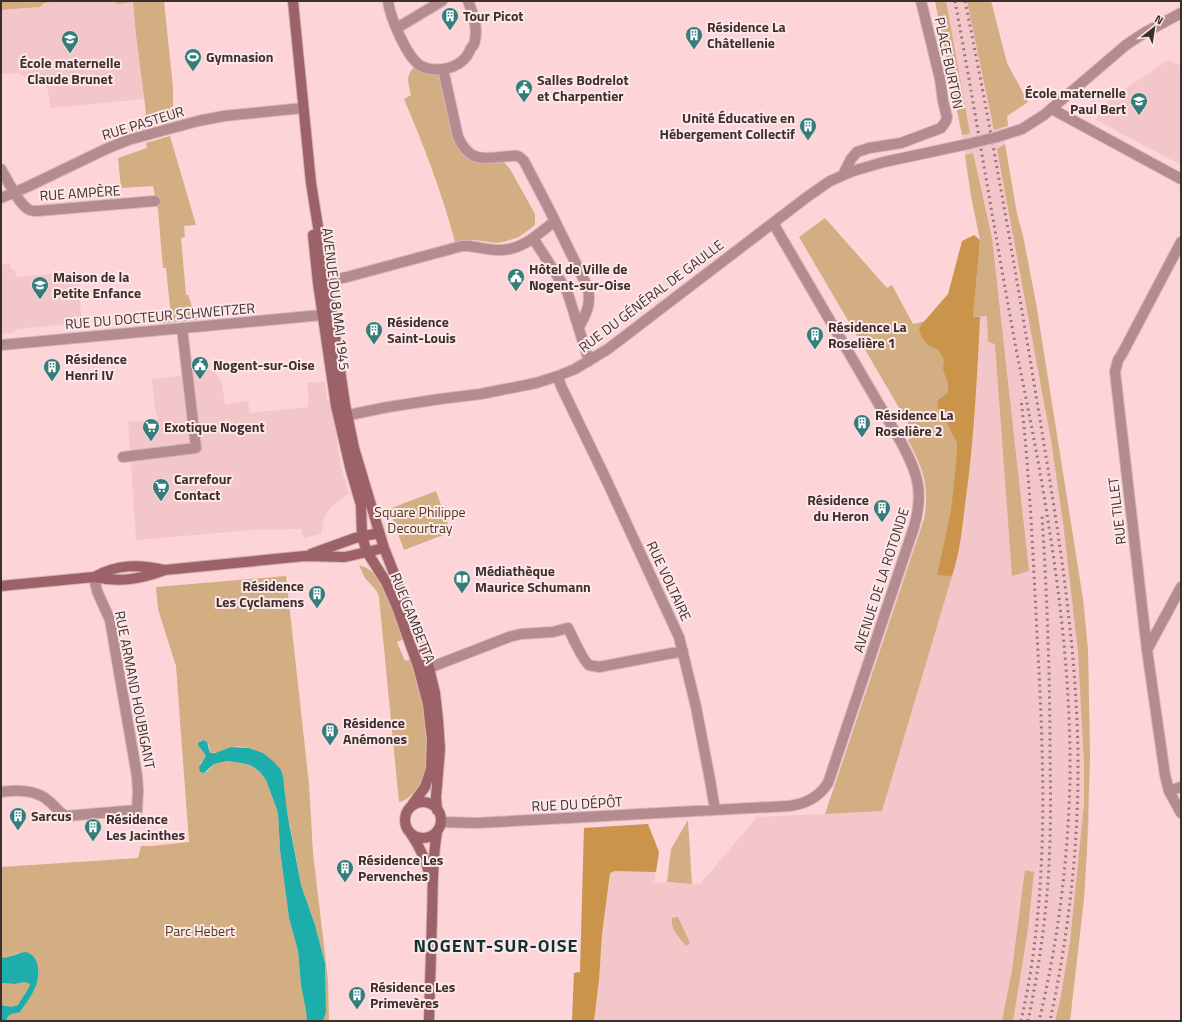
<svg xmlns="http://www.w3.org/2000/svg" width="1182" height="1022" font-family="'Titillium Web',sans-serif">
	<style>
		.built { fill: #f3c6ca }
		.green { fill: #d2ae82 }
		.forest { fill: #cb944b }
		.water { fill: #1dadaa }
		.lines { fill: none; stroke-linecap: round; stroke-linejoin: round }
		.street-casing { stroke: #d7b4b6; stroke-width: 12 }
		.secondary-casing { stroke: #d7b4b6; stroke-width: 12 }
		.street { stroke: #b48b8f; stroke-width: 10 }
		.secondary { stroke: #9c6268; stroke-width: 10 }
		.rail { stroke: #93787a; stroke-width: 3; stroke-dasharray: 2 4; stroke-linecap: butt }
		.street-bridge-casing { stroke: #d7b4b6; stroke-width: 12; stroke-linecap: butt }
		.street-bridge { stroke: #b48b8f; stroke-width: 10 }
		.labels { text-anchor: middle; stroke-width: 4; stroke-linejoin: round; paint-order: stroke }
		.poi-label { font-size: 14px; font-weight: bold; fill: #402e2f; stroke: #fce8e9; text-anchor: start }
		.street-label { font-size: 14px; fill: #402e2f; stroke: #fce8e9 }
		.park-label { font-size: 14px; fill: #513a1a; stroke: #fce8e9 }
		.district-label { font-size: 18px; font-weight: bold; letter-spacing: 1px; fill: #0f3231; stroke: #fce8e9 }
	</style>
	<rect width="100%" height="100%" fill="#fdd5d8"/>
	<path class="built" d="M62,1H116L117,4L133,2L136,35L144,99L51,108L47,87L17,73L1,74V10L40,7L44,3Z
		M935,1H991L1007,63L1028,102L1007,116L1008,126L1002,127L1017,214L1023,236L1036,303L1083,599L1088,650L1090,756L1089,823L1070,1021H572L574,973L580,972L584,828L648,824L659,852L654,882L700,884L757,817L882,811L980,240L971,196L962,135Z
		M1168,60L1181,66V165L1096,120L1103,107L1110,99Z
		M10,263L11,270H15L16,277L73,272V277H77L82,323L17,329L13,333L1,334V265Z
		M209,370V371L214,370L222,383L225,404L248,401L250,413L308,407V402H309L307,383L325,382L327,400L331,402L341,467L349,494L332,506L324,517L321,534L303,538L301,529L253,530L136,540L128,422L158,420L154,401L152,379L178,376L195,371Z"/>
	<path class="green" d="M1,1H62L44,3L40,7L1,10Z
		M116,1H164L173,87V117L147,125L144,117L146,113L136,35L133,2L117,4Z
		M935,1H946L970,134L962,135Z
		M967,1H991L1007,63L1028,102L1007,116L1008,126L994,130Z
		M417,63L443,69L458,137L468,152L499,157L510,169L535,214V225L519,237L503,242L497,243L474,240L455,242C442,193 424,146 404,99L411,95C407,78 406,76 417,63Z
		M170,136L196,225L184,226L185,237L181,238L186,295H188L197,320L164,323L162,321V317L171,316L166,268H163L158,210L153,186L121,188L118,158L147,148L146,143Z
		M1005,144L1017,214L1023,236L1036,303L1083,599L1088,650L1090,756L1087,852L1084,899L1070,1021H1055L1060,1001L1070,941L1084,805V763L1078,652L1063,522L1051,440L997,149Z
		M973,153L992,238L1029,571L1012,576L995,344L988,342L987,316L973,317L980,240L971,196L965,155Z
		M825,218L887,288L892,285L913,324L962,313L956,530L952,576L882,811L825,814L924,519C930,486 923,469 908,440L915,435L799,237Z
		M436,491L451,532L404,550L389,509Z
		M359,565C387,572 395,615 404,639L397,642L405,661L411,659C421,694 439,750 421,785C419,789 415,792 412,794C408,798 405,801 399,802L379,597L376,590L365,578Z
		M286,576L309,784L313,853L328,980L329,1021H323L326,1012L325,963L315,925L301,885L290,825L273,761C260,751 245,743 228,748C222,750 217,753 210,753L209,745L203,740L200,741V748L206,756L205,758L200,764V772L204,773L209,770L214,764L227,761L241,763L250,765L255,768L260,772L266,780L276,807L278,813L280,850L289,918L298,951L301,985L306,1011L307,1021H6C8,1013 16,1014 22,1010C30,990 47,981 34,957L18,953L6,958H1V867L138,858L141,846H152L189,842L176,666L158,609L156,587Z
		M688,820L692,884L667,882L671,849Z
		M1025,870L1034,872L1028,929L1013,1021H1002L1012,970Z
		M678,917L690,943L686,946C679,937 670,929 672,918Z
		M25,982L30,984C29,989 21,999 18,1005L11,1007L1,1005V983L15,984Z"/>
	<path class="forest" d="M974,235L980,240L973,317H980C977,379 974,442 965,505C962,529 960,553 952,576L937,575L951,511L956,465L957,443L943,415L937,406L938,400L948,393V383L943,369L944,360L938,349L929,346L922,338L919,330L921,325L948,294L962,241Z
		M648,824L659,852L656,872L615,871L610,873L602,934L599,980L594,1021H572L574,973L580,972L584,828Z"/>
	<path class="water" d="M203,740L207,742L210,753H215L231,747L249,748L263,753L273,761L281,770L283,777L287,812L301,885L315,925L325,963L326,1012L323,1021H307L306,1011L301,985L298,951L289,918L280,850L278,813L276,807L266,780L260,772L255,768L250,765L241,763L227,761L214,764L204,773L200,772L199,767L206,756L198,745V743Z
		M26,952C32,954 35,957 37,963C43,982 30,997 20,1012C14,1014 8,1013 6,1021H1V1005L11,1007L18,1005C21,999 29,989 30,984L25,982L15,984L1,983V958C10,958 17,953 26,952Z"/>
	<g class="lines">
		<defs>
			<path id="street" d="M388,1C390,17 407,58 421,66C433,72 452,70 462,61C466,58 469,53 471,48C473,46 475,43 475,40C478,27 473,13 468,1
				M397,28L442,1
				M443,69L458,137C471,166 488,157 512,156C518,155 520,157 524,161L548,207L588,288C591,305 587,312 579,327
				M1052,109L1181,179
				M997,137L1022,129L1044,115L1126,45L1144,33L1181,13
				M1,169C7,179 18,203 28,209C30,211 34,211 37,211L155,201
				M843,175L851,159L857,152L869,148L901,143L941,128L946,121L947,117L943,101L940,79L921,1
				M1,198L27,187L106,149L128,140L198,121L224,116L303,108
				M533,238L567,291L589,361
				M1181,242L1122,354L1118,360L1115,372L1147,650L1165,775L1169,791L1181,813
				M319,283L347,277L462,246H468C479,247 491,251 502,250C524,249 539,233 555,221
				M1,345L322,315
				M558,376L561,386L605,477L679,637L696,707L710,780L715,810
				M339,417L388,407L440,399L481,394L536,383L558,376L575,369L608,349L807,197L830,181L853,171L884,162L968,144
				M123,457L196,448L182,328
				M1147,650L1181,587
				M429,668L509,637L521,634L553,632L568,628C572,636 583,661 589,665C592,666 596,666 599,667L683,651
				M1169,791L1181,787
				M1,792C18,790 36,789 50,802C56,807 59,813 66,816L137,810L138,791L137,776L110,620L97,591L94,577
				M441,822L476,823L789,806C806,804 819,797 828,783L914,527C924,492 918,473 901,442L773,223"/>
			<path id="secondary" d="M293,1L311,183L332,315L345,404L354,448L371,505L384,548L422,644L429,668L435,693L438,720L440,749L436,797L437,810
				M313,235L318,283L336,406L350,467L361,505L362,537L367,552L386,582L397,607L418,666L428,704L432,740L431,769L425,787L412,805
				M311,554L355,538L379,533
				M94,577C117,564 139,564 165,570
				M1,586L94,577C120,583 140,579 165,570L305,556L345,557L384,548
				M405 820a18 18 0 1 1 36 0a18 18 0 1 1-36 0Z
				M411,834C420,847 426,861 430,876
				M429,1021C430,986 431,952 432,917C433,888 432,860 437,832"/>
		</defs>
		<use href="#street" class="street-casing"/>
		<use href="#secondary" class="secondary-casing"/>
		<use href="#street" class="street"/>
		<use href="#secondary" class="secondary"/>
		<path class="rail" d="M955,1C976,115 994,229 1015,343C1019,365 1024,387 1028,409C1036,448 1043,488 1049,527C1062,610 1071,695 1070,780C1068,861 1058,942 1039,1021
			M965,1C991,128 1013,256 1034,383C1054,506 1076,629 1078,754C1079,843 1069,933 1050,1021
			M1021,1021C1050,894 1044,763 1037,634C1033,556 1030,477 1021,399
			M1028,1021C1036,983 1042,944 1046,905C1051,855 1051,804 1050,754C1050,674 1047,595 1042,516"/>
		<defs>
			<path id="street-bridge" d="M968,144L997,137"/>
		</defs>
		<use href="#street-bridge" class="street-bridge-casing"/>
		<use href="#street-bridge" class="street-bridge"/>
	</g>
	<defs>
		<symbol id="building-pin" viewBox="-11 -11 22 30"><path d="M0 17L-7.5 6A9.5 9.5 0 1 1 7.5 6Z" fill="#347d7a" stroke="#fce8e9"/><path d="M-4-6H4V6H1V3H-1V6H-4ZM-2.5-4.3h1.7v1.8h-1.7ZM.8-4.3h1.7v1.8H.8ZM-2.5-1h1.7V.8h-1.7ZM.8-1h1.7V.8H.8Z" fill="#fff"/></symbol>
		<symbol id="school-pin" viewBox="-11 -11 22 30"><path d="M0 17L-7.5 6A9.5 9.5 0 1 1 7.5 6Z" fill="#347d7a" stroke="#fce8e9"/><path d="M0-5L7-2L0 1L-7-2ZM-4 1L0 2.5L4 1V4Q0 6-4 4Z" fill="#fff"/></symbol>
		<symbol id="stadium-pin" viewBox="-11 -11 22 30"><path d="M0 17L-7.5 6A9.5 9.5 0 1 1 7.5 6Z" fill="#347d7a" stroke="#fce8e9"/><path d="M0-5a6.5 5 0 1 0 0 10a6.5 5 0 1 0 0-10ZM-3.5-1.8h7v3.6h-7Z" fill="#fff"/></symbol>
		<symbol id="civic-pin" viewBox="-11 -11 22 30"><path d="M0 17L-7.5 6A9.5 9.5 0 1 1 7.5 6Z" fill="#347d7a" stroke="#fce8e9"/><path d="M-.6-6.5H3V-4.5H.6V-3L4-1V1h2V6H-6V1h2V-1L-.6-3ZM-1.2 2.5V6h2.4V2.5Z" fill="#fff"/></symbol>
		<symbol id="supermarket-pin" viewBox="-11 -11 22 30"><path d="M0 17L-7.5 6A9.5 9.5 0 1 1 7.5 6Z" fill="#347d7a" stroke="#fce8e9"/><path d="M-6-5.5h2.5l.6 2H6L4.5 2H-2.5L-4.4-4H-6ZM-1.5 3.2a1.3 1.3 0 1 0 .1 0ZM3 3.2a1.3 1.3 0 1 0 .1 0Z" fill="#fff"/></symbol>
		<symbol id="library-pin" viewBox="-11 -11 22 30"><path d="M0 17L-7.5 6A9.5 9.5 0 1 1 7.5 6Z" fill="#347d7a" stroke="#fce8e9"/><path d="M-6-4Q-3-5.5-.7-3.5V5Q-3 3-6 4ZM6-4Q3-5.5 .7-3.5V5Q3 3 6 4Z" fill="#fff"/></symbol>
	</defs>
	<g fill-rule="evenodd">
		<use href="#building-pin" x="440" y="6" width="20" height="27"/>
		<use href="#building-pin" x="684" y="25" width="20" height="27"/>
		<use href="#school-pin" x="60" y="29" width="20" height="27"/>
		<use href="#stadium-pin" x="183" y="47" width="20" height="27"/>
		<use href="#civic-pin" x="514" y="78" width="20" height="27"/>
		<use href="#school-pin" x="1129" y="91" width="20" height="27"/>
		<use href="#building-pin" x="798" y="116" width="20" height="27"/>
		<use href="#civic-pin" x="506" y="267" width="20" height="27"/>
		<use href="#school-pin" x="30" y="275" width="20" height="27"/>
		<use href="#building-pin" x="364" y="320" width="20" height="27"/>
		<use href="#building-pin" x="805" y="325" width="20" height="27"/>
		<use href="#civic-pin" x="190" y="355" width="20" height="27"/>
		<use href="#building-pin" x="42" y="357" width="20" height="27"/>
		<use href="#building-pin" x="852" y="413" width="20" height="27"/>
		<use href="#supermarket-pin" x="141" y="417" width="20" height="27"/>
		<use href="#supermarket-pin" x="151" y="477" width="20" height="27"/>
		<use href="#building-pin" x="872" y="498" width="20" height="27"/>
		<use href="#library-pin" x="452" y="569" width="20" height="27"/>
		<use href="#building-pin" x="307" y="584" width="20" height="27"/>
		<use href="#building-pin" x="320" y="721" width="20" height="27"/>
		<use href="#building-pin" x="8" y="806" width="20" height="27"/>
		<use href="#building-pin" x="83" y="817" width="20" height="27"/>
		<use href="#building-pin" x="335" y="858" width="20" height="27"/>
		<use href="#building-pin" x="347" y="985" width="20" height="27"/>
	</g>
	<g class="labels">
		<g class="poi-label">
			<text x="463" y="21">Tour Picot</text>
			<text x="707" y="32">Résidence La<tspan x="707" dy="16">Châtellenie</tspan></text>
			<text x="206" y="62">Gymnasion</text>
			<text x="70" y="68" text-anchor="middle">École maternelle<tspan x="70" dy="16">Claude Brunet</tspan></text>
			<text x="537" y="85">Salles Bodrelot<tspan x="537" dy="16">et Charpentier</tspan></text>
			<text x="1126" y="98" text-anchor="end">École maternelle<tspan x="1126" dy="16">Paul Bert</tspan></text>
			<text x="795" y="123" text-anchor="end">Unité Éducative en<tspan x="795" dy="16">Hébergement Collectif</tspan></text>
			<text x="529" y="274">Hôtel de Ville de<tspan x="529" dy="16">Nogent-sur-Oise</tspan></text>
			<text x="53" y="282">Maison de la<tspan x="53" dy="16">Petite Enfance</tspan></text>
			<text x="387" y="327">Résidence<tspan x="387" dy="16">Saint-Louis</tspan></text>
			<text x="828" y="332">Résidence La<tspan x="828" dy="16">Roselière 1</tspan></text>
			<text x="65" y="364">Résidence<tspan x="65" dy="16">Henri IV</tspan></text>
			<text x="213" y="370">Nogent-sur-Oise</text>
			<text x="875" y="420">Résidence La<tspan x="875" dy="16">Roselière 2</tspan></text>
			<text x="164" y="432">Exotique Nogent</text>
			<text x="174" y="484">Carrefour<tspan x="174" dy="16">Contact</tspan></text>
			<text x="869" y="505" text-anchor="end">Résidence<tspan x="869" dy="16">du Heron</tspan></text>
			<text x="475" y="576">Médiathèque<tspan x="475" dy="16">Maurice Schumann</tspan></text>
			<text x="304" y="591" text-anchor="end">Résidence<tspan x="304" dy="16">Les Cyclamens</tspan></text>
			<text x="343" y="728">Résidence<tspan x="343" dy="16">Anémones</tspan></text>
			<text x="31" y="821">Sarcus</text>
			<text x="106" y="824">Résidence<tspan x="106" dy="16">Les Jacinthes</tspan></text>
			<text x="358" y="865">Résidence Les<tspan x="358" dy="16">Pervenches</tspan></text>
			<text x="370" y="992">Résidence Les<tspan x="370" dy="16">Primevères</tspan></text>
		</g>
		<g class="street-label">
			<text transform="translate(949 63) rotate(78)" y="5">PLACE BURTON</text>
			<text transform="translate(143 123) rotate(-17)" y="5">RUE PASTEUR</text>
			<text transform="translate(80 193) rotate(-4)" y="5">RUE AMPÈRE</text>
			<text transform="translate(651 296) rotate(-37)" y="5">RUE DU GÉNÉRAL DE GAULLE</text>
			<text transform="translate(336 299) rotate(83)" y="5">AVENUE DU 8 MAI 1945</text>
			<text transform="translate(160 316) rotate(-5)" y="5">RUE DU DOCTEUR SCHWEITZER</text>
			<text transform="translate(1117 511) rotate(-97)" y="5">RUE TILLET</text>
			<text transform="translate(881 580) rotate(-72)" y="5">AVENUE DE LA ROTONDE</text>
			<text transform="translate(669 581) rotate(65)" y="5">RUE VOLTAIRE</text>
			<text transform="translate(413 618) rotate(68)" y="5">RUE GAMBETTA</text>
			<text transform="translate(135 690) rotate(79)" y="5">RUE ARMAND HOUBIGANT</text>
			<text transform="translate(577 804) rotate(-3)" y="5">RUE DU DÉPÔT</text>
		</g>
		<g class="park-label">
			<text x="420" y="517">Square Philippe<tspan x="420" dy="16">Decourtray</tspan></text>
			<text x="200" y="936">Parc Hebert</text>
		</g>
		<g class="district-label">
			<text x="496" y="952">NOGENT-SUR-OISE</text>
		</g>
	</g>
	<rect width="1182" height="1022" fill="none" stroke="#402e2f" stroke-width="4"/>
	<g transform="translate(1154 28) rotate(30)" stroke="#fce8e9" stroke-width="3" paint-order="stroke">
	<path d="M0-3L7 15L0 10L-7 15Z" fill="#402e2f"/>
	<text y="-6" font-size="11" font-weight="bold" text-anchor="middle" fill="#402e2f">N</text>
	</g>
</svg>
